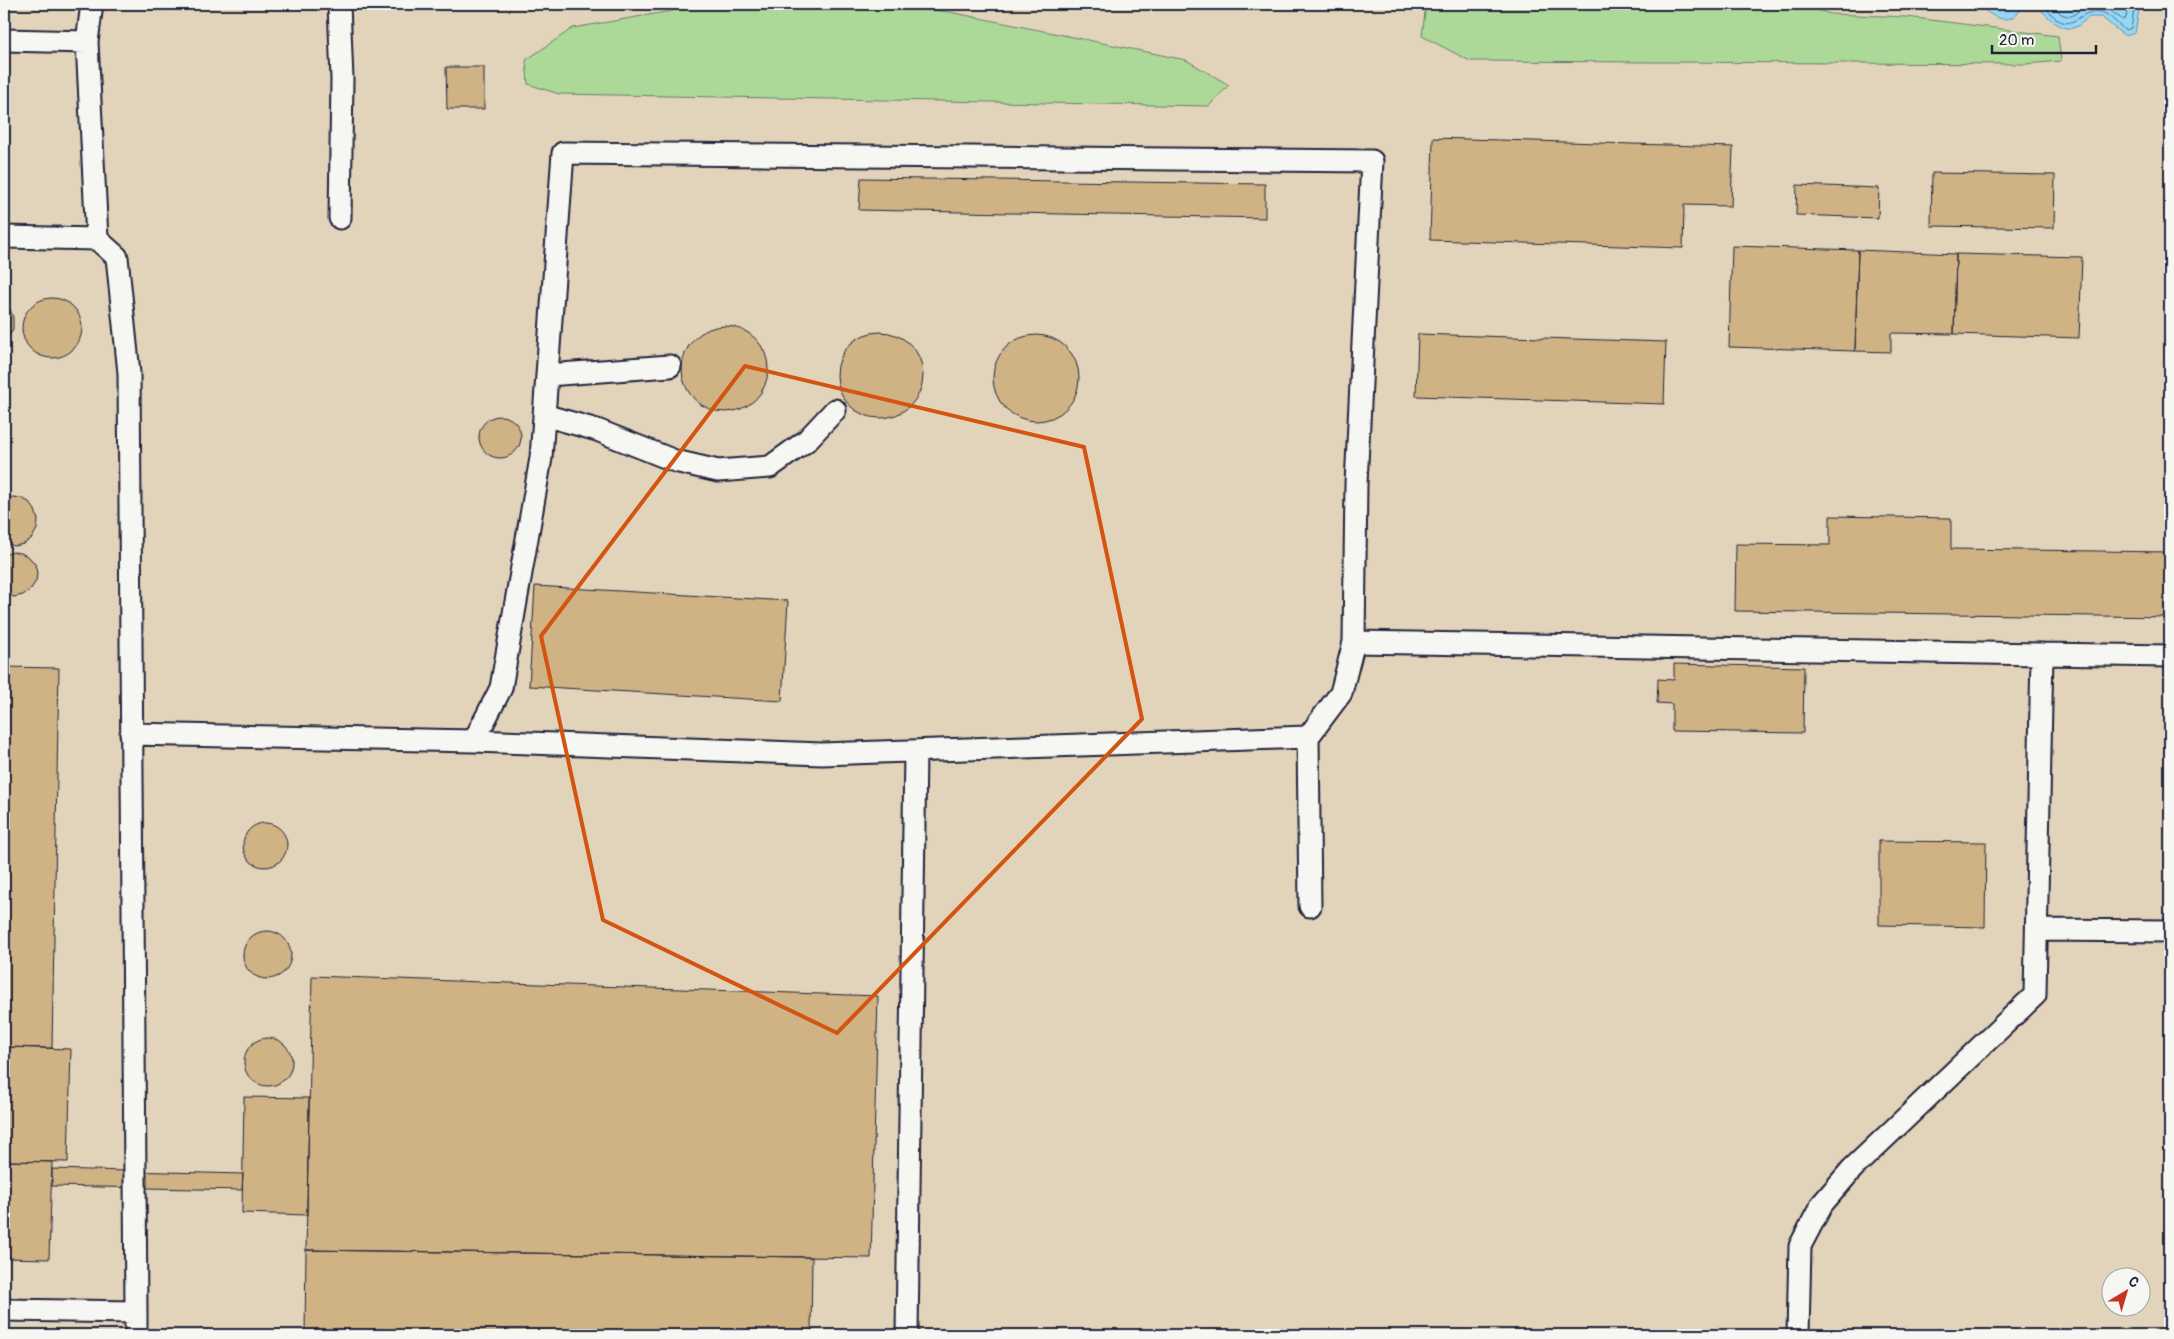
<svg xmlns="http://www.w3.org/2000/svg" width="2174" height="1339" font-family="Pangolin,sans-serif">
	<style>
		.built { fill: #e2d4ba; fill-rule: evenodd }
		.green { fill: #add998; stroke: #687e6a }
		.water { fill: #94d8f6; stroke: #668fab }
		.lines { fill: none; stroke-linecap: round; stroke-linejoin: round }
		.shore { stroke: #506b86; stroke-width: 1 }
		.building { fill: #cfb384; stroke: #22223b }
		.lane-casing { stroke: #22223b; stroke-width: 25 }
		.lane { stroke: #f6f6f2; stroke-width: 21 }
		.marked { fill: none; stroke: #d45411; stroke-width: 4; stroke-linejoin: round }
	</style>
	<rect width="100%" height="100%" fill="#eae2d1"/>
	<filter id="ink" filterUnits="userSpaceOnUse"><feTurbulence type="fractalNoise" baseFrequency=".02" numOctaves="2"/><feDisplacementMap in="SourceGraphic" scale="10" xChannelSelector="R" yChannelSelector="G"/><feConvolveMatrix kernelMatrix="1 2 1 2 8 2 1 2 1" color-interpolation-filters="sRGB"/></filter>
	<g filter="url(#ink)">
		<path class="built" d="M4,4H2170V1335H4ZM2112,1276H2142V1306H2112Z"/>
		<path class="green" d="M731,4H861L950,12L1186,60L1229,85L1209,106L559,94L528,84L526,60L573,28L689,8Z
			M1426,4H1794L1831,14L1907,17L2058,36L2061,61L2026,64L1470,61L1422,36Z"/>
		<path class="water" d="M1976,4H2140L2135,33L2125,36L2101,17H2089C2085,20 2080,25 2076,27C2059,33 2047,14 2035,5L2024,6C2007,29 1994,17 1976,4Z"/>
		<g class="lines">
			<path class="shore" d="M2041,4C2047,8 2052,16 2058,20C2075,30 2081,8 2101,12C2110,14 2118,26 2126,30L2131,28L2135,4
				M2051,4L2061,14L2067,16H2072L2085,6H2104L2123,20L2126,18L2128,4"/>
		</g>
		<path class="building" d="M446,67H484V109H447Z
			M1433,138L1733,147L1731,206L1684,205L1683,248L1430,240Z
			M1932,173L2055,175L2054,228L1931,226Z
			M861,178L1265,184V218L859,210Z
			M1797,185L1879,188L1878,218L1796,215Z
			M1732,246L1858,250L1855,351L1729,347Z
			M1858,250L1956,254L1954,334L1891,333V352L1855,351Z
			M1956,254L2082,257L2079,338L1954,334Z
			M22 328a30 30 0 1 1 60 0a30 30 0 1 1-60 0Z
			M4,300L8,305L13,317V329L4,343Z
			M682 369a43 43 0 1 1 86 0a43 43 0 1 1-86 0Z
			M837 375a43 43 0 1 1 86 0a43 43 0 1 1-86 0Z
			M1418,334L1666,342L1664,404L1416,396Z
			M993 378a43 43 0 1 1 86 0a43 43 0 1 1-86 0Z
			M479 437a21 21 0 1 1 42 0a21 21 0 1 1-42 0Z
			M12,497L21,498L29,502L35,510L38,520L37,529L32,538L24,544L14,546L4,543V500Z
			M1830,516L1951,518V549L2170,552V617L1735,611L1736,544L1830,545Z
			M13,552L21,553L29,557L35,564L37,573L36,581L31,589L23,595L14,597L4,593V555Z
			M535,586L788,601L782,701L529,686Z
			M1674,664L1804,667L1803,733L1672,731V704L1657,703L1658,679L1674,680Z
			M4,667L59,668L52,1048L4,1047Z
			M243 845a22 22 0 1 1 44 0a22 22 0 1 1-44 0Z
			M1879,841L1986,842L1985,927L1879,925Z
			M243 955a24 24 0 1 1 48 0a24 24 0 1 1-48 0Z
			M312,976L878,996L871,1258L306,1250Z
			M244 1062a24 24 0 1 1 48 0a24 24 0 1 1-48 0Z
			M4,1047L71,1049L68,1162L4,1161Z
			M244,1097L309,1098L307,1215L242,1213Z
			M4,1161L52,1162L49,1259L4,1258Z
			M52,1169L243,1174L242,1190L52,1186Z
			M306,1250L812,1257L811,1335H305Z"/>
		<g class="lines">
			<defs>
				<path id="lane" d="M92,4L87,42L97,239
					M339,4L342,79L340,218
					M4,40L87,42
					M4,237L97,239L117,257L129,373L136,1312L4,1310
					M547,375L670,366
					M544,415L597,430L675,461L718,471L770,467L806,441L835,410
					M1354,642L2042,654
					M131,734L474,741L822,754L1308,737L1341,693L1354,642L1356,484L1372,161L563,153L541,458L501,688L474,741
					M1308,737L1310,906
					M2037,930L2170,931
					M136,1312V1335
					M907,1335L915,751
					M1798,1335L1800,1246L1822,1204L1852,1169L2035,995L2042,654L2170,656"/>
			</defs>
			<use href="#lane" class="lane-casing"/>
			<use href="#lane" class="lane"/>
		</g>
	</g>
	<path class="marked" d="M745,366L1084,447L1142,719L837,1033L603,920L541,636Z"/>
	<rect width="2174" height="1339" fill="none" stroke="#f6f6f2" stroke-width="20"/>
	<rect x="10" y="10" width="2154" height="1319" fill="none" stroke="#22223b" stroke-width="2" filter="url(#ink)"/>
	<g transform="translate(2126 1292) rotate(38)"><circle r="24" fill="#f6f6f2" stroke="#a1a1a9"/>
	<path d="M0-4L9 19L0 12L-9 19Z" fill="#c8321e"/>
	<text y="-8" font-size="14" font-weight="bold" text-anchor="middle" fill="#22223b">С</text>
	</g>
	<path d="M1992 45v8h104v-8" fill="none" stroke="#22223b" stroke-width="2.5"/>
	<text x="1999" y="45" font-size="15" fill="#22223b" stroke="#f6f6f2" stroke-width="4" paint-order="stroke">20 m</text>
</svg>
